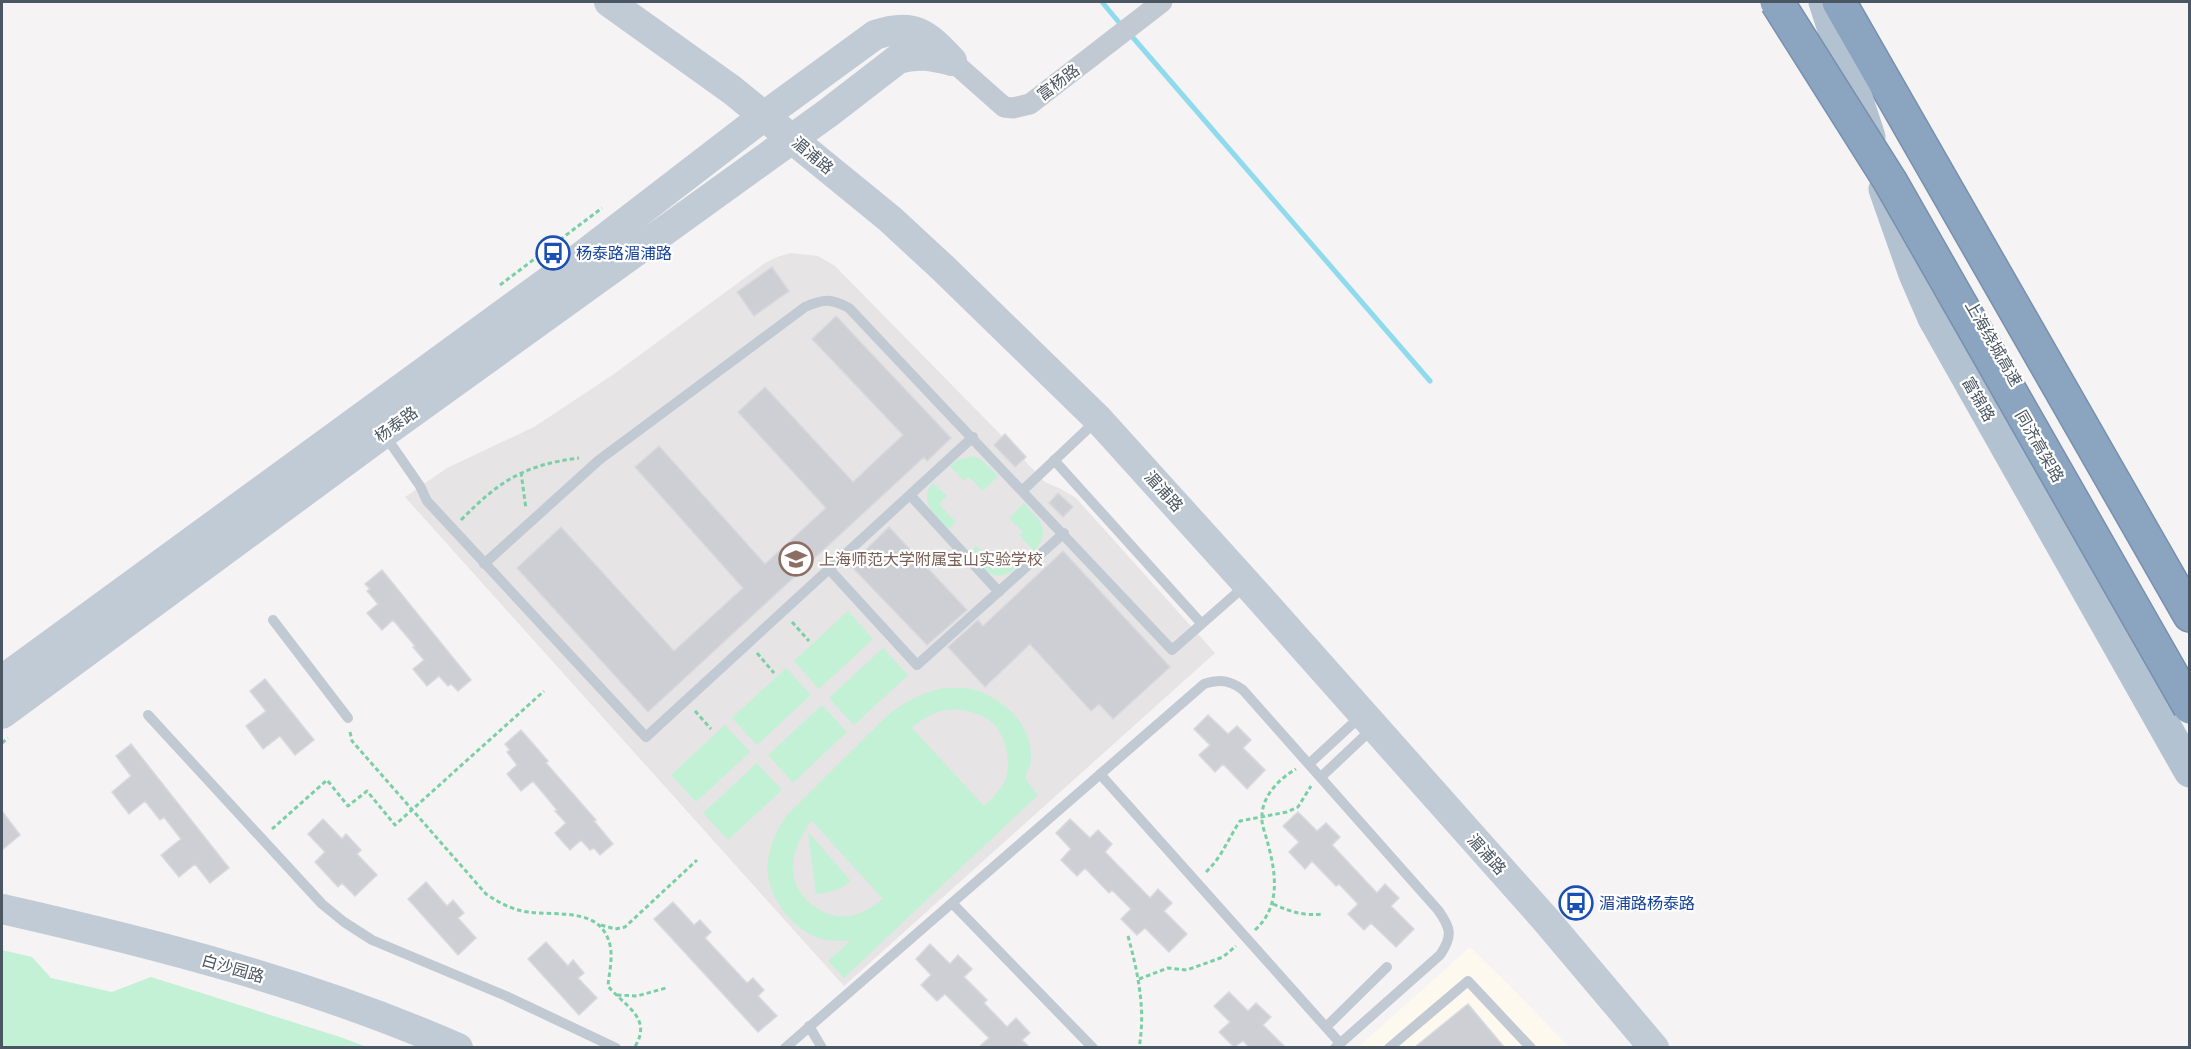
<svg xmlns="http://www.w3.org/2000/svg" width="2191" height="1049" font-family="'Fira Sans Condensed','Noto Sans SC',sans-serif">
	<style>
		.commercial { fill: #fdf9ef }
		.education { fill: #e6e4e5 }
		.green { fill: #c3f1d5; fill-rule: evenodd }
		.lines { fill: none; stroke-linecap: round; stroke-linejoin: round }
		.stream { stroke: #90daee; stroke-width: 5 }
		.building { fill: #cdcfd5; stroke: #d7d9de; stroke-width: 1.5 }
		.highway-casing { stroke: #7690ad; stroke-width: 36 }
		.path { stroke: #7ad0a6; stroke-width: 3; stroke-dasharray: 4.5 3; stroke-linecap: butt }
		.lane { stroke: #c1cad2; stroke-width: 10 }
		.street { stroke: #c1cad2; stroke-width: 21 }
		.secondary { stroke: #c1cbd6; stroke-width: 30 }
		.primary { stroke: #b3c2d1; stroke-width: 33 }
		.highway { stroke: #8ba5c1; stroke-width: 33 }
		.highway-bridge-casing { stroke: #7690ad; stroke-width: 36; stroke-linecap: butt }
		.highway-bridge { stroke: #8ba5c1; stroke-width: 33 }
		.labels { text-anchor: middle; stroke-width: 4.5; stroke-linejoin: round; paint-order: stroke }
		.street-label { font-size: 16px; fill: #4a5661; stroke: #fff }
		.transit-label { font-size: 16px; fill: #164399; stroke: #fff; text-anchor: start }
		.education-label { font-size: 16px; fill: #785e54; stroke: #fff; text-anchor: start }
	</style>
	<rect width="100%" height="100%" fill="#f5f3f3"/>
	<path class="commercial" d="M1470,947L1509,985L1569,1047L1357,1048Z"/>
	<path class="education" d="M791,253L818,256L835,266L1002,436L1005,434L1026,457L1024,460L1045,482L1061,489L1076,498L1215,653L844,986L405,497L447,468L534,427L614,374L765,263L777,257Z"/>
	<path class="green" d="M974,456L982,460L998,476L983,491L969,477L964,481L950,466L957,460Z
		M933,483L947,496L939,504L956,522L948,530C936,517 917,500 933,483Z
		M1024,503C1039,520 1053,530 1034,551L1020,536L1023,532L1009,518Z
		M976,546L990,559L998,551L1015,569C993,585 984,569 970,553Z
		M848,611L873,639L819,689L794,661Z
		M883,648L908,675L854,725L829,698Z
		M786,668L811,695L757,745L732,718Z
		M943,688C952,688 963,687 972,689C1003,697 1033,725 1031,760C1030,766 1027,773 1025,778L1038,795L844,978L828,961L850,941C840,941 831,941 822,939C792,931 763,892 768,860C771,843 777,828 788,814L889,714C906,701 922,693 943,688ZM953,709C966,711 979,712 989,720C1005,731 1013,763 1005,781C1000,791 992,798 984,806L912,728C925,716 936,711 953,709ZM811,821H812L883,899C872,906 863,914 850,916C821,920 790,894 793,863C795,847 802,834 811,821Z
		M822,705L847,732L793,783L768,755Z
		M725,725L750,752L696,802L671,775Z
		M757,763L782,790L728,840L703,813Z
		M808,832L851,881C840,890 830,893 816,894Z
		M2,950L32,957L51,978L112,992L151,977L343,1038L367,1047H2Z"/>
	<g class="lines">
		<path class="stream" d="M1102,2L1122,26
			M1129,33L1430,381"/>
	</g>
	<path class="building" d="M772,267L789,291L754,316L737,292Z
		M836,316L951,438L927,461L924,457L648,712L517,568L561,527L674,651L743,588L635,467L659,446L765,564L826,508L738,412L765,387L853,482L903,435L812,339Z
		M1005,434L1026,457L1015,467L994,445Z
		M1058,493L1073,507L1063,517L1049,503Z
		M889,527L967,610L927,645L850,565Z
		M1063,551L1170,667L1113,719L1099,704L1091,711L1030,644L985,687L948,647L978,620L983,626Z
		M382,570L471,680L458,691L451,684L448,686L439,676L427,686L413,669L424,660L413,647L415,646L393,620L382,630L367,613L378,604L367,591L370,589L365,584Z
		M265,679L314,740L295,755L280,736L263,749L246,726L266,711L250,691Z
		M1208,715L1228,734L1237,726L1251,740L1243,748L1265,770L1247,789L1223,764L1215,772L1199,755L1210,745L1194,729Z
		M521,730L548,761L546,763L596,820L594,821L613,844L600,855L594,848L590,850L581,840L570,850L555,833L566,823L555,811L557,810L533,781L521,791L507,774L517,765L507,752L510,750L505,744Z
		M131,744L229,868L210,883L195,864L179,877L161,855L181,839L164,817L160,820L145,801L129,814L112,792L131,776L116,756Z
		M2,811L20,835L2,850Z
		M1298,812L1317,831L1326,823L1340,837L1332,845L1377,893L1385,884L1399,898L1391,906L1414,929L1396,947L1371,923L1364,930L1348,914L1358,904L1339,884L1336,886L1312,861L1305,869L1289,852L1299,842L1283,826Z
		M323,819L342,839L346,834L361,850L357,854L377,875L355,896L342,883L338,887L315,862L325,852L308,834Z
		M1070,819L1090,838L1098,830L1112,844L1105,852L1150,898L1158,889L1172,903L1164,911L1187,934L1169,952L1145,928L1137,935L1121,919L1131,909L1112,890L1109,893L1085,868L1077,876L1061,860L1071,849L1056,833Z
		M426,882L447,906L453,900L464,913L458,918L476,938L458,955L408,899Z
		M673,902L694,925L700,920L711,932L705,938L747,983L753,978L764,990L758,996L777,1016L758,1032L654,919Z
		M546,942L568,966L573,960L584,973L578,978L597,998L579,1015L528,959Z
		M930,944L950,964L958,955L972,969L964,977L987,1000L984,1003L1007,1027L1016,1018L1030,1033L1022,1040L1029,1047H979L989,1038L945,994L937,1001L921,985L931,975L916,959Z
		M1229,992L1248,1011L1256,1003L1271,1017L1263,1025L1285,1047H1249L1243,1041L1234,1047L1219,1032L1230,1022L1214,1006Z
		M1468,1004L1504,1047H1415Z"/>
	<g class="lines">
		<defs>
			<path id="highway" d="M1839,2L2190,615"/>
		</defs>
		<use href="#highway" class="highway-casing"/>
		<path class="path" d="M500,285L602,208
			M521,472L526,509
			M461,520C499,481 524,465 579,458
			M792,622L809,641
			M757,653L774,673
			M695,711L711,729
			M350,732L352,741L486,894C500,903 512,910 528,912C559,916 601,907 610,945C613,959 609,973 608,986C624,1006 654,1018 634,1048
			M2,743L8,738
			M272,829L327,780L348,806L367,791L395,825L544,691
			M1206,872C1222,857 1228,839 1240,821L1287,812L1298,807L1311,786
			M1273,904C1291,912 1303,916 1323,914
			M601,925L615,929L625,927L697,860
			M1255,930C1281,906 1276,874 1268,844C1266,835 1261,825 1262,816C1262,796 1280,778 1296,769
			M1128,936C1138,973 1146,1010 1139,1048
			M1139,979L1168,968L1187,970L1223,957L1236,946
			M617,995L637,996L666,988"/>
		<path class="lane" d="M384,434L420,486L427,501L646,737L973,437
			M1054,460L1201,623
			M1023,490L1096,421
			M910,495L999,592
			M484,564L599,460L805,307C823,299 831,298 849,308L1172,650L1247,584
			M829,569L917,665L1064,533
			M273,620L348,718
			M148,715L322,904L344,922L372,940L506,996L616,1048
			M1309,764L1363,714
			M1100,774L1340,1043
			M1321,777L1373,728
			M952,903L1093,1048
			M809,1026L822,1048
			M1326,1027L1387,967
			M785,1048L1204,684C1220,679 1230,680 1243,690L1438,910C1451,928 1453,936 1440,955L1335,1048
			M1389,1048L1468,981L1531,1048"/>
		<path class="street" d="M952,61L1004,107L1013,108L1030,104L1162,2"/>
		<path class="secondary" d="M609,2L732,90L890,219L944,269L1098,419L1259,597L1546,920L1654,1048
			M2,680L565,269L764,116L875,35C913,22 926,33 952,61
			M2,714L384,433L828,113L898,59C918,53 932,56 952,61
			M2,909C157,944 312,984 458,1048"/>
		<path class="primary" d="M1825,2L1869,137
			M1885,189L1915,274L1934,318L2190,771"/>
		<use href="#highway" class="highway"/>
		<defs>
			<path id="highway-bridge" d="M1777,2L1890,181L2190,707"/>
		</defs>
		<use href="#highway-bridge" class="highway-bridge-casing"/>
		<use href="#highway-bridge" class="highway-bridge"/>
	</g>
	<defs>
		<symbol id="bus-ring" viewBox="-11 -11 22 22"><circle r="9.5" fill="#fff" stroke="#1a4fb4" stroke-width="1.5"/><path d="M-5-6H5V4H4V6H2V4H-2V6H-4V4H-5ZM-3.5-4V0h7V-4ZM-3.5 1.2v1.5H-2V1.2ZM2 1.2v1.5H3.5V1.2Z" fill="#1a4fb4"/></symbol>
		<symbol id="school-ring" viewBox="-11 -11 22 22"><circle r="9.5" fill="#fff" stroke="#8d6e63" stroke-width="1.5"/><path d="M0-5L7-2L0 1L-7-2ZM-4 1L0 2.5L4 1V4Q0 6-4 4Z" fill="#8d6e63"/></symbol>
	</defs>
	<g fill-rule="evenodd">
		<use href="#bus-ring" x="534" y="234" width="38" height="38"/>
		<use href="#school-ring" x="777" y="540" width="38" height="38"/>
		<use href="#bus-ring" x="1557" y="884" width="38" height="38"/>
	</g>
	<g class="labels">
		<g class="street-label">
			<text transform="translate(1058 82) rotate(-37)" y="6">富杨路</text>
			<text transform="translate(813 155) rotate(40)" y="6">湄浦路</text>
			<text transform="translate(1994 343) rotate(60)" y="6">上海绕城高速</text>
			<text transform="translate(1979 399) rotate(60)" y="6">富锦路</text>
			<text transform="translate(396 424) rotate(-36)" y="6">杨泰路</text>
			<text transform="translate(2040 446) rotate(60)" y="6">同济高架路</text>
			<text transform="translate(1164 491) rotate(48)" y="6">湄浦路</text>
			<text transform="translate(1487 854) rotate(48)" y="6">湄浦路</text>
			<text transform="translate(233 968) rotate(16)" y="6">白沙园路</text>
		</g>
		<g class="transit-label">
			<text x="576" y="259">杨泰路湄浦路</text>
			<text x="1599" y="909">湄浦路杨泰路</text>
		</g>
		<g class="education-label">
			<text x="819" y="565">上海师范大学附属宝山实验学校</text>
		</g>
	</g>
	<rect width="2191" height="1049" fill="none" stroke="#4a5661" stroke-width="6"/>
</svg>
